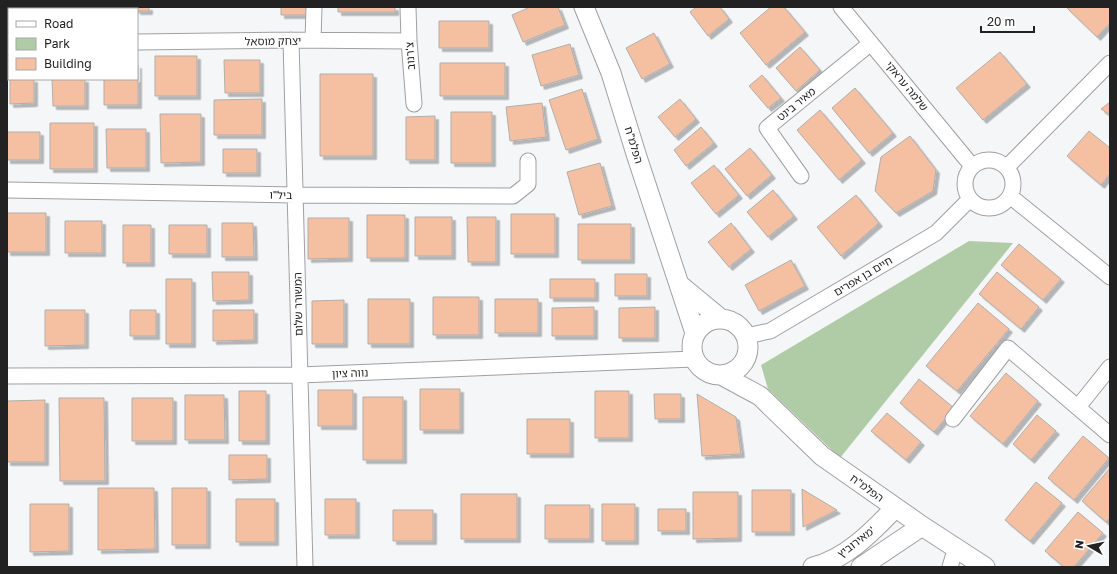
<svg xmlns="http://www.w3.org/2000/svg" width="1117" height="574" font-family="'Golos Text','Noto Sans Hebrew',sans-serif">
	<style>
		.green { fill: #b0cca7 }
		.building { fill: #f4c0a1; stroke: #b1aead; filter: url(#shadow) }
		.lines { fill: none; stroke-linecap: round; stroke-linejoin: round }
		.minor-casing { stroke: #a0a0a3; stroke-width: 17 }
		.tertiary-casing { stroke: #a0a0a3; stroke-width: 21 }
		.minor { stroke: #fff; stroke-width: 15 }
		.tertiary { stroke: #fff; stroke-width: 19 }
		.labels { text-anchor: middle; stroke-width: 3; stroke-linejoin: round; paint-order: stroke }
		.street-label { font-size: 11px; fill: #222223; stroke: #fff }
	</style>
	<defs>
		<filter id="shadow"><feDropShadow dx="3.5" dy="3.5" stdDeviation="0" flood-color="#0004"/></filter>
	</defs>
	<rect width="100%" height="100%" fill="#f5f6f8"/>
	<path class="green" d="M969,241L1013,243L840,458L768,389L761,365Z"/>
	<path class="building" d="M58,7H110V9H58Z
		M122,7H149V11H137V9H122Z
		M281,7H310V15H281Z
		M338,7H395V12H338Z
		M530,7H558L565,25L523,42L512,15Z
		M696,7H720L729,19L708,36L690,12Z
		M771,7H784L805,32L766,65L740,33Z
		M1066,7H1108L1110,8V23L1097,37Z
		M439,21H489V48H439Z
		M654,33L670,64L642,79L626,48Z
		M570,44L579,75L541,86L532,55Z
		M800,47L820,70L796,91L776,68Z
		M1000,52L1027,84L983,120L956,88Z
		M155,56H197V96H155Z
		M224,60H260V93H225Z
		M440,63H505V96H440Z
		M137,65H138V105H104V79H137Z
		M320,74H373V156H320Z
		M762,75L781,98L768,108L749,86Z
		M10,79H34V103L10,104Z
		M52,79H85V106H53Z
		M855,88L893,133L869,153L832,108Z
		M582,89L598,139L566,150L549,100Z
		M262,99V135H214V100Z
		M680,99L696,119L675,137L658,117Z
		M1110,102V115L1101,109Z
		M542,103L546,137L510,141L506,107Z
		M820,110L862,160L839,180L797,130Z
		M451,112H492V163H451Z
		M160,114H201V162L161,163Z
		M435,116V160H406V117Z
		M50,123H94V169H50Z
		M701,127L714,143L686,166L674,150Z
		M106,129H146V168H107Z
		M1089,131L1110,148V174L1101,185L1067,156Z
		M7,132H40V160H7Z
		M910,136L936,170L933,191L896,213L875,191L881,157Z
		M750,148L772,175L747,196L725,169Z
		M223,149H257V173H223Z
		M600,163L612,206L579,215L567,172Z
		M714,165L739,195L716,214L691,183Z
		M773,190L794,216L768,237L747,212Z
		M856,195L879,223L841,256L817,227Z
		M7,213H46V252H7Z
		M511,214H555V254H511Z
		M367,215H405V258H367Z
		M415,217H452V256H415Z
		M467,217H496V262H468Z
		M308,218H349V258L308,259Z
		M65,221H102V253H65Z
		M222,223H253L254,257H222Z
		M731,223L751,249L729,267L708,242Z
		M578,224H631V260H578Z
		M123,225H151V263H123Z
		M169,225H207V254H169Z
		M1019,244L1061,279L1043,300L1001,265Z
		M791,260L805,286L759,311L745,285Z
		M212,272H249V300L213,301Z
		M997,272L1039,307L1021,329L979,294Z
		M615,274H647V296H615Z
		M166,279H192V344H166Z
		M550,279H595V298H550Z
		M433,297H479V335H433Z
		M368,299H410V344H368Z
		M495,299H538V333H495Z
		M344,300V344H312V301Z
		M978,303L1009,329L957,391L926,366Z
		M594,307V336H552V308Z
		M655,307V338H619V308Z
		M45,310H85V345L45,346Z
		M130,310H156V336H130Z
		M213,310H254V340L213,341Z
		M1006,373L1038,401L1003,444L970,416Z
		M919,379L954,408L934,432L900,403Z
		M420,389H460V430H420Z
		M318,390H353V426H318Z
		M239,391H266V441H239Z
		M595,391H629V438H595Z
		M654,394H681V419H655Z
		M697,394L736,417L741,454L702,456Z
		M185,395H224L225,440H185Z
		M363,397H403V460H363Z
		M59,398H104L105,481H60Z
		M132,398H173V441H132Z
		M45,400V462H7V401Z
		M887,413L921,442L906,460L871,431Z
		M1037,415L1056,431L1031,460L1013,444Z
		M527,419H570V454H527Z
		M1083,436L1109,458L1074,500L1048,478Z
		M229,455H267V479L229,480Z
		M1110,468V518L1106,522L1082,501Z
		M1036,482L1062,503L1030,541L1005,520Z
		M98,488H154L155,549L98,550Z
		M172,488H207V545H172Z
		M802,489L837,510L803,527Z
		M752,490H791V532H752Z
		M693,492H738V538L693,539Z
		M461,494H517V539H461Z
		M236,499H275V542H236Z
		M325,499H356V535H325Z
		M30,504H69V551L30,552Z
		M602,504H635V541H602Z
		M545,505H590V539H545Z
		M658,509H686V531H658Z
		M393,510H433V541H393Z
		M1078,512L1103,533L1074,567H1064L1045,551Z"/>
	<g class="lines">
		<defs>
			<path id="minor" d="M408,7L409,41L414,104
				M841,7L972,166
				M291,40L305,567
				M313,40L314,7
				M137,42L291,40L409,41
				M7,44H9
				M965 184a24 24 0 1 1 48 0a24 24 0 1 1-48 0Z
				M1007,167L1110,63
				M801,176L767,128L871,43
				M7,190L296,195L513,196L528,184V161
				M1010,196L1110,277
				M746,336L770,331L936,233L970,199
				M7,376L300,375L694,359
				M1078,407L1110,367
				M953,419L1008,348L1110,435
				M950,567L953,557L958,550"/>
			<path id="tertiary" d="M584,7L611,73L637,157L695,333
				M680,285L721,319
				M692 347a28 28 0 1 1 56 0a28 28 0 1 1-56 0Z
				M723,376L760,396L822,456L922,526L985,567
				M813,567C846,559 872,532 895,508
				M861,567L922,526"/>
		</defs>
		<use href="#minor" class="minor-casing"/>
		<use href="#tertiary" class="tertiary-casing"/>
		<use href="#minor" class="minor"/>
		<use href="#tertiary" class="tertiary"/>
	</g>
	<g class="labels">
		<g class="street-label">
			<text transform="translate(273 41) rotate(-1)" y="4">יצחק מוסאל</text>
			<text transform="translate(410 56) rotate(-94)" y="4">צ'רנוב</text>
			<text transform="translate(907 86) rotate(51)" y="4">שלמה עראקי</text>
			<text transform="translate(796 104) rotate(-39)" y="4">מאיר בינט</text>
			<text transform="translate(634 145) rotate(73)" y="4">הפלמ"ח</text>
			<text transform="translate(281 195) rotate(1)" y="4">ביל"ו</text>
			<text transform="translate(863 276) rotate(-31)" y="4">חיים בן אפרים</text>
			<text transform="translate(298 304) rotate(-91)" y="4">המשורר שלום</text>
			<text transform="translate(350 373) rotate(-2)" y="4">נווה ציון</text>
			<text transform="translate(867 488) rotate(36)" y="4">הפלמ"ח</text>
			<text transform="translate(856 542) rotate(-37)" y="4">מאירוביץ'</text>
		</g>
	</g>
	<rect width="1117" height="574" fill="none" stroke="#222223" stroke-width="16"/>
	<rect x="8" y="8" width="130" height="72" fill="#ffffff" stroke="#a7a7a7"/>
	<rect x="16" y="21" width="20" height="6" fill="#ffffff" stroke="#a7a7a7"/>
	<text x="44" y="28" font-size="12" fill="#222223">Road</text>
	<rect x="16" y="38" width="20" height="12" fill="#b0cca7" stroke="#a7a7a7"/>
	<text x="44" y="48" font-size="12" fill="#222223">Park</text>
	<rect x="16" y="58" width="20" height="12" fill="#f4c0a1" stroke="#a7a7a7"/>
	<text x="44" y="68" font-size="12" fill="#222223">Building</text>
	<g transform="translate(1089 546) rotate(279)" stroke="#ffffff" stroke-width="3" paint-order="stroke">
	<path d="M0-3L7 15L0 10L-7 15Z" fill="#222223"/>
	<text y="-6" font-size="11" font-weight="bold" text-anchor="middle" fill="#222223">N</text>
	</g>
	<path d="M981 26v6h53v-6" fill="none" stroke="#222223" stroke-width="2"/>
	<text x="987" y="26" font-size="12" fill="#222223" stroke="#ffffff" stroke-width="3" paint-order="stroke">20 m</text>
</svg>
